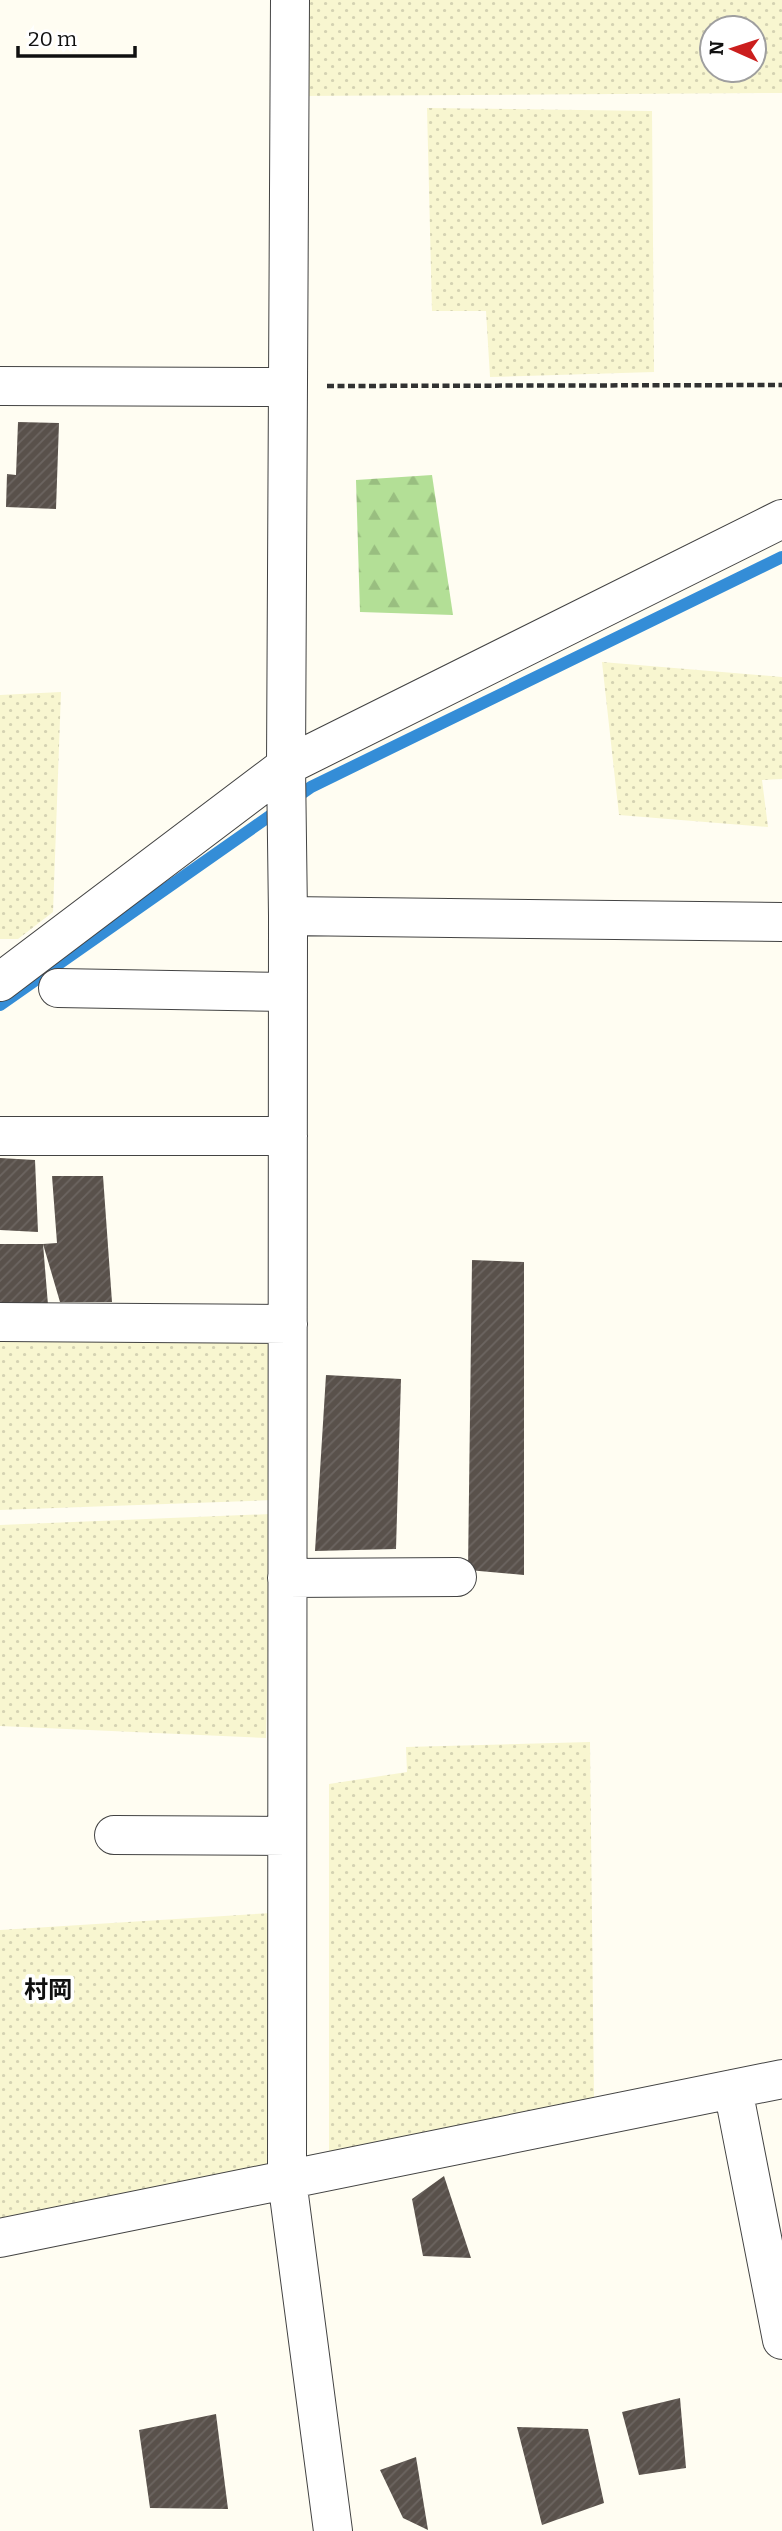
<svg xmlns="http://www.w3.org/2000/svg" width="782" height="2531" font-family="Bitter,'Noto Sans JP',serif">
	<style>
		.farmland { fill: url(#farmland-dots); fill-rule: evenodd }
		.forest { fill: url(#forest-firs) }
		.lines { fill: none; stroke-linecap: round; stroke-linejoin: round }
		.stream { stroke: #348dd7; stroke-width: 12 }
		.building { fill: url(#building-hatch) }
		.minor-casing { stroke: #434343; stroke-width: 40 }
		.path { stroke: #323232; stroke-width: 4.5; stroke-dasharray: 7 3.5; stroke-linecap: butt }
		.minor { stroke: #fff; stroke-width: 38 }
		.labels { text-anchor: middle; stroke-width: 7; stroke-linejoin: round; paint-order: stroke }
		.quarter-label { font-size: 24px; font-weight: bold; fill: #101010; stroke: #fff }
	</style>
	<defs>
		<pattern id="farmland-dots" width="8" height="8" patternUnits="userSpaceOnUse" patternTransform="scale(1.75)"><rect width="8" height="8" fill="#f8f6d0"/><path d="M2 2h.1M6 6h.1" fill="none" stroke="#d4d2b2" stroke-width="1.8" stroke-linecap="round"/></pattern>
		<pattern id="forest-firs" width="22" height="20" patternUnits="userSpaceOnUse" patternTransform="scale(1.75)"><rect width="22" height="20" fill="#b3df96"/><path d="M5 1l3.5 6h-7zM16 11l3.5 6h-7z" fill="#99be80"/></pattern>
		<pattern id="building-hatch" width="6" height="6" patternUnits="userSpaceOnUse" patternTransform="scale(1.75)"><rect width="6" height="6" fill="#59514b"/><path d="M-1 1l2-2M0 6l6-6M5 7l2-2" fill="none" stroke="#6c6561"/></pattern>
	</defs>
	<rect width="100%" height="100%" fill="#fffdf2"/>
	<path class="farmland" d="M299,0H782V93L299,96ZM712,28H754V70H712Z
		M427,108L652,111L654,372L490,377L486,311H432Z
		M602,662L782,677V779L762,780L768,827L619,815Z
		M61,692L53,912L18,939H0V695Z
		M0,1339L273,1341L274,1500L0,1510Z
		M271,1514L266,1738L0,1726V1525Z
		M590,1742L594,2097L329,2157V1784L407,1772L406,1747Z
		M271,1913V2169L0,2222V1930Z"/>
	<path class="forest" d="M432,475L453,615L360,612L356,480Z"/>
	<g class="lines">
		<path class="stream" d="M0,1005L311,787L782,557"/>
	</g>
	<path class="building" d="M18,422L59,423L56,509L6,507L7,474L16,475Z
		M0,1158L35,1160L38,1232L0,1230Z
		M52,1176H103L112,1302H60L43,1244L57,1243Z
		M0,1244H43L49,1317L0,1315Z
		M472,1260L524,1262V1575L468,1570Z
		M326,1375L401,1379L396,1549L315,1551Z
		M444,2176L471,2258L423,2256L412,2199Z
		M680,2398L686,2468L639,2475L622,2412Z
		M216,2414L228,2509L150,2508L139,2430Z
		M517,2427L588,2429L604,2503L542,2525Z
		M416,2457L428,2530L403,2518L380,2470Z"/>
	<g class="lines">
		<defs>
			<path id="minor" d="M290,0L286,766L288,916L287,2180L333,2531
				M0,386L287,387
				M288,916L782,922
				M0,982L286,766L782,519
				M58,988L288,992
				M0,1136H288
				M0,1322L288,1324
				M287,1578L457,1577
				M114,1835L287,1836
				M733,2089L782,2340
				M0,2238L782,2079"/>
		</defs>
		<use href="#minor" class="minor-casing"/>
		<path class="path" d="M327,386L782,385"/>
		<use href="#minor" class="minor"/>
	</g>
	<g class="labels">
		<g class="quarter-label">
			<text x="48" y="1998">村岡</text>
		</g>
	</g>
	<g transform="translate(733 49) rotate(273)"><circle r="33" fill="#ffffff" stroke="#9f9f9f" stroke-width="2"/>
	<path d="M0-5L12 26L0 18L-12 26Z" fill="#cb1e1d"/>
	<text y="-10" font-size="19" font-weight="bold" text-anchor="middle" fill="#101010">N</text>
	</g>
	<path d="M18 46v10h117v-10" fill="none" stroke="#101010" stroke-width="3.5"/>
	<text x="28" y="46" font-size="21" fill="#101010" stroke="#ffffff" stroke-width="5" paint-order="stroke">20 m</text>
</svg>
